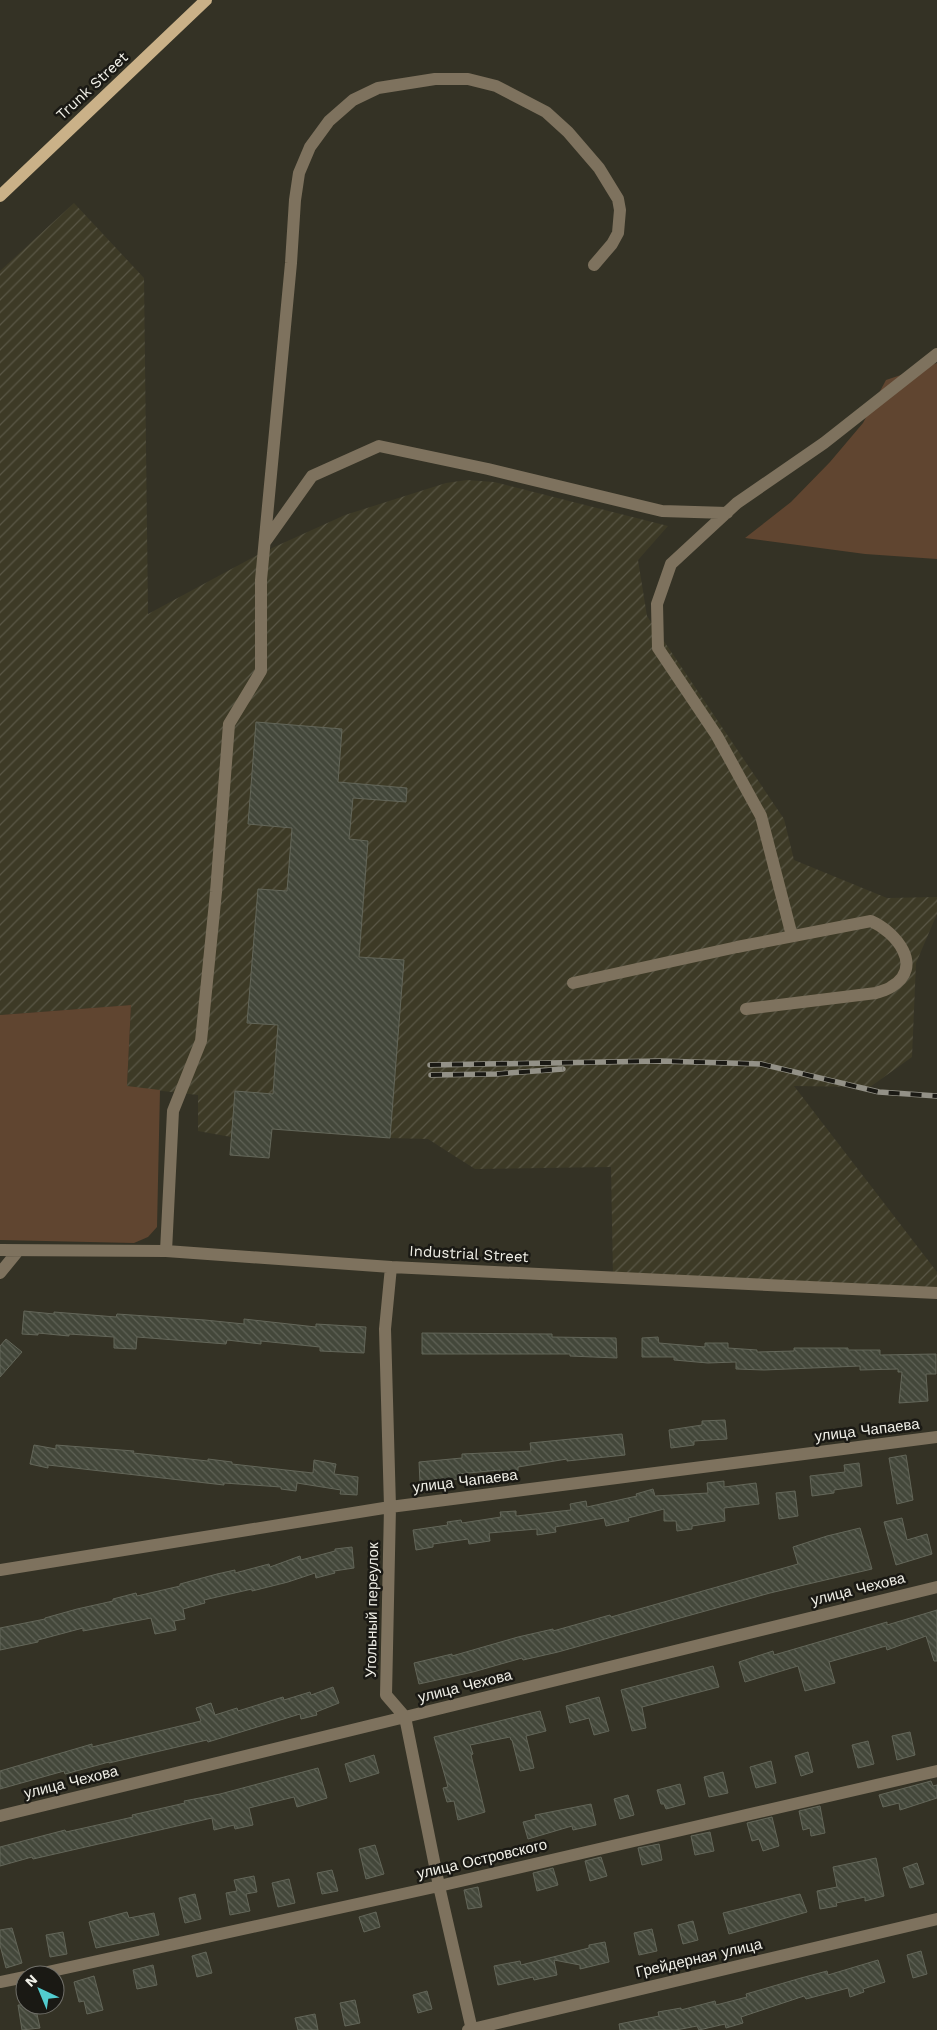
<svg xmlns="http://www.w3.org/2000/svg" width="937" height="2030" font-family="'Work Sans',sans-serif">
	<style>
		.industrial { fill: url(#industrial-furrows) }
		.grass { fill: #604530 }
		.building { fill: url(#building-back-hatch); stroke: #636659 }
		.lines { fill: none; stroke-linecap: round; stroke-linejoin: round }
		.minor { stroke: #7e725e; stroke-width: 12 }
		.major { stroke: #cab188; stroke-width: 12 }
		.rail-casing { stroke: #939187; stroke-width: 5.5 }
		.rail { stroke: #1a1914; stroke-width: 4; stroke-dasharray: 11; stroke-linecap: butt }
		.labels { text-anchor: middle; stroke-width: 5; stroke-linejoin: round; paint-order: stroke }
		.street-label { font-size: 15px; fill: #f1f0e8; stroke: #1a1914 }
	</style>
	<defs>
		<pattern id="industrial-furrows" width="10" height="10" patternUnits="userSpaceOnUse" patternTransform="scale(1.25)"><rect width="10" height="10" fill="#3d3a26"/><path d="M-1 1l2-2M0 10L10 0M9 11l2-2" fill="none" stroke="#5a5746"/></pattern>
		<pattern id="building-back-hatch" width="6" height="6" patternUnits="userSpaceOnUse" patternTransform="scale(1.25)"><rect width="6" height="6" fill="#43473a"/><path d="M-1 5l2 2M0 0l6 6M5-1l2 2" fill="none" stroke="#5f6256"/></pattern>
	</defs>
	<rect width="100%" height="100%" fill="#343225"/>
	<path class="industrial" d="M74,203L144,278L148,614L261,553L345,515L446,483L467,480L494,482L668,526L638,560L647,616L784,819L794,860L887,898L937,897V914L916,963L912,1057L870,1087L794,1086L937,1272V1293L613,1277L611,1167L475,1169L428,1139L390,1138L272,1129L269,1158L230,1155L231,1137L198,1131V1095L127,1087L131,1005L0,1015V271Z"/>
	<path class="grass" d="M937,363V559L865,554L745,538L791,502L830,462L863,423L886,380Z
		M131,1005L127,1086L160,1090L157,1227L148,1237L134,1243L0,1240V1015Z"/>
	<path class="building" d="M256,722L342,729L338,782L407,788L406,802L353,798L349,839L368,841L359,957L404,960L390,1138L272,1129L269,1158L230,1155L235,1091L273,1094L278,1025L247,1023L258,889L287,891L292,828L248,824Z
		M24,1311L54,1314V1312L116,1317L117,1314L205,1320L244,1324V1319L316,1327V1324L366,1327L364,1353L320,1351V1347L261,1341V1344L227,1340L226,1344L137,1337L136,1349L114,1348V1337L69,1334V1336L38,1333V1335L22,1334Z
		M422,1333L552,1334V1337L616,1338L617,1358L570,1356V1354H422Z
		M658,1337L659,1343L705,1347V1343H728V1348L757,1350V1352L794,1351V1348H848V1350H880V1355L936,1354V1374H926L928,1401L899,1403L902,1372H898V1369L860,1370V1366L764,1370L736,1369V1362L708,1363L674,1360V1357H642V1338Z
		M6,1339L22,1352L0,1377V1346Z
		M725,1420L727,1439L694,1441V1445L671,1448L669,1430L702,1425V1421Z
		M622,1434L625,1455L567,1461V1459L518,1467V1471L500,1473V1470L458,1474V1479L420,1482L419,1462L462,1458V1454L531,1451L530,1443Z
		M34,1445L56,1449V1445L134,1451L133,1453L208,1461V1459L232,1462V1464L313,1473L314,1460L336,1464L334,1474L358,1477L357,1495L340,1494L341,1490L297,1483L296,1491L281,1489V1487L224,1483V1485L48,1465V1468L30,1464Z
		M906,1455L913,1500L897,1504L889,1458Z
		M859,1463L862,1486L834,1490V1493L812,1496L810,1476L845,1472L844,1465Z
		M724,1481V1487L756,1483L759,1504L724,1508L725,1521L692,1526V1529L677,1531L676,1521H664V1509L628,1518L629,1521L606,1526L604,1518L555,1527L556,1532L537,1535V1529L489,1533L490,1541L469,1544L468,1539L433,1544V1547L416,1550L413,1530L448,1525L447,1522L461,1520L462,1523L501,1517L500,1512L516,1511V1516L571,1510L570,1504L586,1501L587,1507L637,1496L636,1494L653,1489L655,1496L708,1493L707,1483Z
		M795,1491L798,1516L779,1519L776,1493Z
		M902,1518L907,1540L927,1534L932,1554L896,1565L884,1522Z
		M860,1528L872,1569L770,1593L558,1652L523,1660L522,1658L473,1672L419,1684L414,1663L452,1654V1656L518,1637L553,1629V1631L610,1615L611,1617L798,1564L793,1547L827,1536Z
		M352,1547L354,1568L334,1571L335,1573L316,1578L315,1573L288,1582L252,1591V1589L204,1600L205,1603L183,1609L185,1619L174,1621L176,1630L155,1634L151,1618L83,1631V1628L38,1640V1642L0,1650V1628L45,1619V1618L77,1609L113,1601V1599L136,1593L137,1596L180,1586V1584L217,1574L235,1570V1573L269,1564L270,1567L300,1556L301,1560L335,1551V1549Z
		M937,1610V1661H934L926,1636L887,1650L886,1646L829,1662L835,1683L805,1691L798,1666L745,1682L739,1662L773,1651L774,1655L887,1622V1625Z
		M713,1666L719,1687L642,1707L646,1728L632,1731L621,1690Z
		M333,1687L339,1703L316,1712L317,1715L301,1719L300,1714L208,1742L207,1740L109,1763V1762L65,1774L64,1771L0,1789V1771L92,1744V1747L201,1721L196,1708L211,1703L215,1715L237,1708L238,1711L283,1697L284,1700L310,1692L311,1695Z
		M599,1697L609,1731L594,1735L589,1718L570,1723L566,1706Z
		M540,1711L546,1731L526,1736L534,1768L520,1771L512,1740H511L510,1737L470,1745L473,1754L471,1755L485,1812L458,1820L454,1801L447,1802L443,1788L448,1787L434,1737Z
		M910,1732L915,1755L897,1760L892,1736Z
		M868,1741L874,1764L858,1768L852,1745Z
		M808,1752L813,1772L801,1776L795,1756Z
		M374,1755L379,1773L350,1782L345,1764Z
		M771,1761L776,1783L756,1788L750,1767Z
		M318,1768L327,1798L297,1807L294,1797L249,1808L253,1825L235,1829L234,1825L214,1830L212,1818L33,1859L32,1857L0,1866V1847L65,1830L66,1832L133,1817L132,1815L185,1803L184,1801L220,1794Z
		M723,1772L728,1793L709,1797L704,1777Z
		M931,1781L933,1786L937,1785V1798L900,1810L899,1803L883,1807L879,1795Z
		M680,1784L685,1804L666,1809L664,1804H661L657,1790Z
		M628,1795L634,1815L620,1819L614,1799Z
		M591,1804L596,1825L573,1830L572,1826L528,1839L523,1822L536,1819L535,1815Z
		M820,1806L825,1833L811,1836L810,1828L803,1830L799,1811Z
		M772,1817L779,1846L763,1851L759,1839L752,1841L747,1823Z
		M710,1832L714,1851L695,1855L691,1836Z
		M659,1844L662,1860L642,1865L638,1848Z
		M375,1845L384,1874L366,1879L359,1849Z
		M601,1857L607,1876L590,1881L585,1861Z
		M876,1858L884,1896L865,1901V1897L836,1903L837,1906L820,1909L817,1891L837,1887L833,1867Z
		M917,1863L924,1884L910,1888L903,1868Z
		M553,1868L558,1885L537,1891L533,1873Z
		M332,1870L338,1891L322,1894L317,1873Z
		M254,1876L257,1892L246,1894L250,1911L230,1915L226,1893L237,1891L234,1880Z
		M289,1879L295,1903L278,1907L272,1883Z
		M478,1887L482,1907L468,1909L464,1890Z
		M195,1894L201,1919L185,1923L179,1898Z
		M800,1894L807,1912L729,1934L723,1913Z
		M127,1912L129,1918L154,1913L159,1935L96,1948L89,1922Z
		M376,1912L380,1927L364,1932L359,1917Z
		M693,1921L698,1940L683,1944L678,1925Z
		M12,1928L22,1963L6,1968L0,1945V1930Z
		M652,1929L657,1951L639,1955L634,1933Z
		M63,1932L67,1954L50,1957L46,1935Z
		M605,1942L609,1962L580,1969V1965L554,1960L557,1975L534,1980L533,1977L498,1985L494,1966L520,1961L521,1965L589,1948V1945Z
		M921,1951L927,1974L913,1978L907,1955Z
		M206,1952L212,1973L197,1977L192,1956Z
		M878,1960L885,1982L863,1989L864,1992L850,1997L848,1988L806,1999L804,1996L741,2017L743,2023L726,2028L725,2024L699,2030L697,2026L676,2030H620L619,2024L659,2016L658,2012L681,2008V2010L715,2001L716,2005L747,1997L746,1994L801,1978L827,1971L828,1975Z
		M153,1965L157,1985L137,1989L133,1970Z
		M94,1976L103,2010L87,2014L84,2001L79,2002L74,1982Z
		M427,1991L432,2009L418,2013L413,1995Z
		M355,2000L360,2023L345,2026L340,2003Z
		M18,2005H35L40,2028L22,2030Z
		M315,2014L318,2030H298L295,2018Z"/>
	<g class="lines">
		<path class="minor" d="M265,542L312,476L379,446L488,469L662,511L727,513
			M792,936L761,816L717,736L658,648L657,604L671,564L737,503L824,443L937,354
			M573,983L737,947L871,921C896,932 925,967 891,987C887,990 881,991 876,993L746,1009
			M0,1250L166,1251L391,1267L937,1293
			M166,1251L173,1111L201,1041L216,892L229,724L261,671V580L291,263L295,200L299,173L310,147L329,121L353,100L378,88L435,79H468L496,86L546,112L568,132L599,168L618,199L620,210L618,233L612,244L594,265
			M391,1267L385,1329L390,1507L386,1695L405,1717L439,1886L472,2030
			M0,1273L18,1251
			M0,1570L390,1507L937,1437
			M0,1816L937,1587
			M34,1975L439,1886L937,1771
			M0,1982L25,1977
			M468,2030L937,1919"/>
		<path class="major" d="M0,196L206,0"/>
		<defs>
			<path id="rail" d="M430,1065L660,1061L761,1064L879,1092L937,1096
				M431,1075L496,1074L563,1069"/>
		</defs>
		<use href="#rail" class="rail-casing"/>
		<use href="#rail" class="rail"/>
	</g>
	<g class="labels">
		<g class="street-label">
			<text transform="translate(92 86) rotate(-43)" y="5">Trunk Street</text>
			<text transform="translate(469 1254) rotate(3)" y="5">Industrial Street</text>
			<text transform="translate(867 1430) rotate(-7)" y="5">улица Чапаева</text>
			<text transform="translate(465 1481) rotate(-7)" y="5">улица Чапаева</text>
			<text transform="translate(858 1589) rotate(-14)" y="5">улица Чехова</text>
			<text transform="translate(372 1610) rotate(-89)" y="5">Угольный переулок</text>
			<text transform="translate(465 1686) rotate(-14)" y="5">улица Чехова</text>
			<text transform="translate(71 1782) rotate(-14)" y="5">улица Чехова</text>
			<text transform="translate(482 1859) rotate(-13)" y="5">улица Островского</text>
			<text transform="translate(699 1958) rotate(-13)" y="5">Грейдерная улица</text>
		</g>
	</g>
	<g transform="translate(40 1990) rotate(316)"><circle r="24" fill="#1a1914" stroke="#706f69"/>
	<path d="M0-4L9 19L0 12L-9 19Z" fill="#52cdd0"/>
	<text y="-8" font-size="14" font-weight="bold" text-anchor="middle" fill="#f1f0e8">N</text>
	</g>
</svg>
